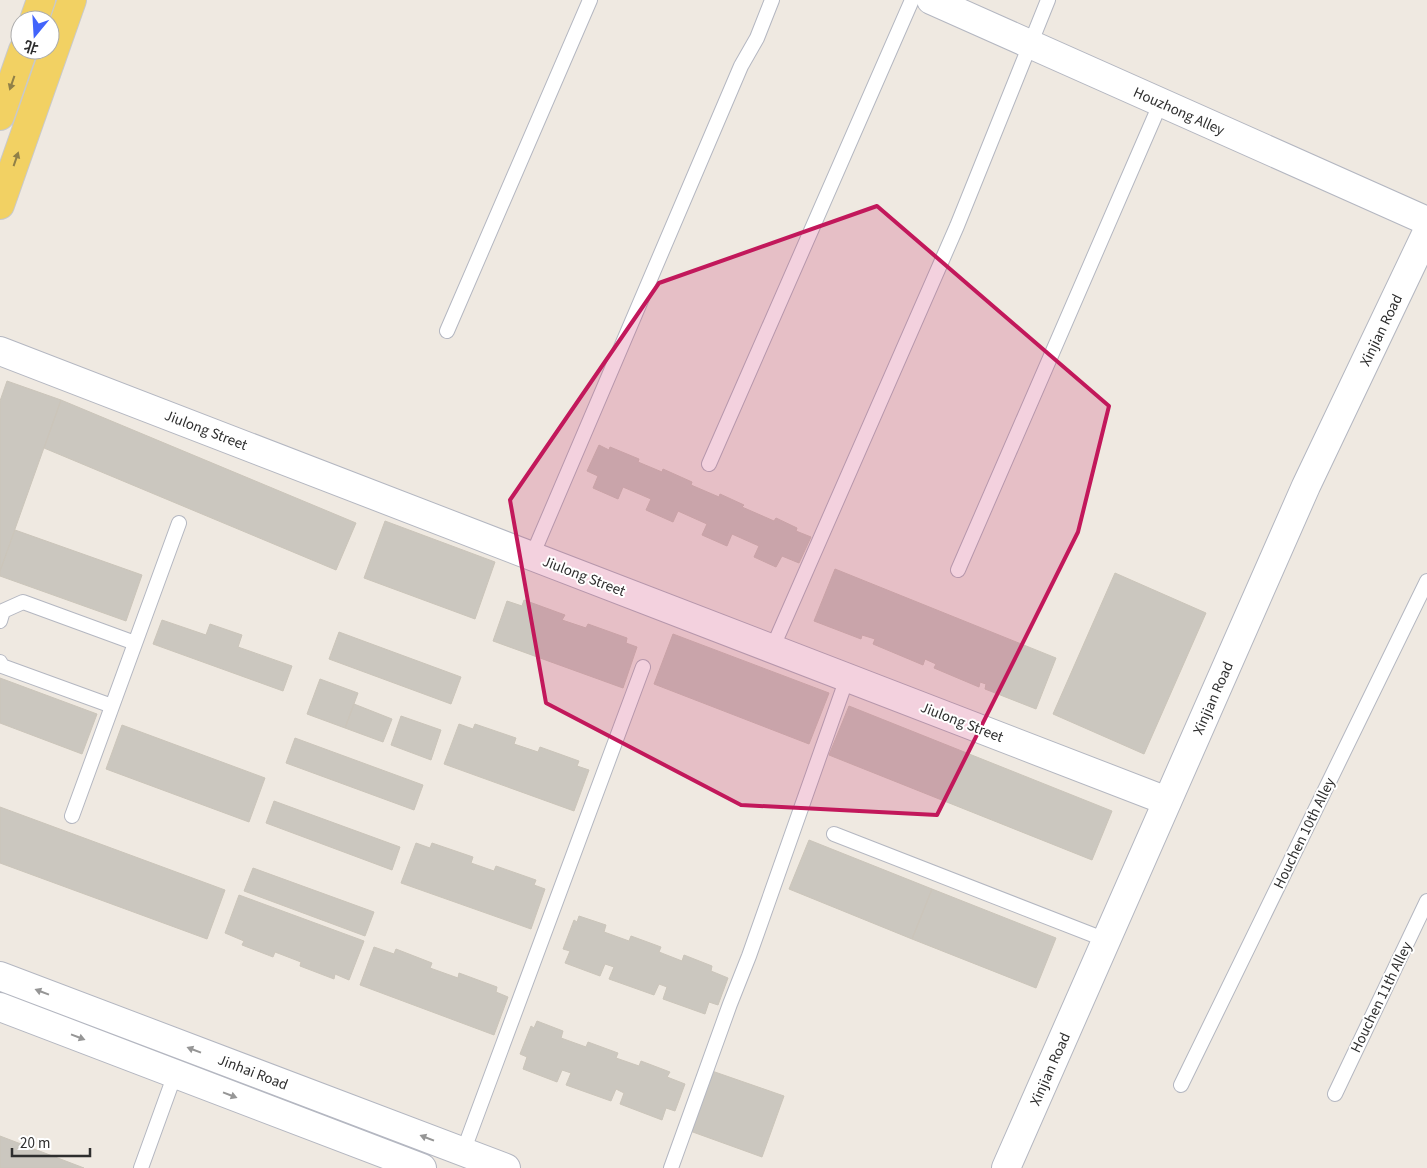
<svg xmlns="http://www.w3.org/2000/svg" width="1427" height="1168" font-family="'Source Sans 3','Noto Sans SC',sans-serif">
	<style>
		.building { fill: #cbc7bf; stroke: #cbc5ba }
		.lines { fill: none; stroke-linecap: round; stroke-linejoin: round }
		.service-casing { stroke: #b4b7c1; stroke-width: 16 }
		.minor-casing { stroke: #b4b7c1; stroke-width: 30 }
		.tertiary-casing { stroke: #b4b7c1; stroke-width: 30 }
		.secondary-casing { stroke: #b4b7c1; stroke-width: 30 }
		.primary-casing { stroke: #c9c9c9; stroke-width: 30 }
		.service { stroke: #fff; stroke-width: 14 }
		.minor { stroke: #fff; stroke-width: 28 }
		.tertiary { stroke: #fff; stroke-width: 28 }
		.secondary { stroke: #fff; stroke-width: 28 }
		.primary { stroke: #f2d163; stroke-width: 28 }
		.oneway { fill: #908048 }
		.oneway2 { fill: #969696 }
		.marked { fill: #c2185b; fill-opacity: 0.2; stroke: #c2185b; stroke-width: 4; stroke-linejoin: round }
		.labels { text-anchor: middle; stroke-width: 4; stroke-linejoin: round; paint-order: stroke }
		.street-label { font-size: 15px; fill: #2e2e2e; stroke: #fff }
	</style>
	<rect width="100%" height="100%" fill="#efe9e1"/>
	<path class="building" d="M7,381L61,400L0,571V401Z
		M61,400L356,523L336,570L44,448Z
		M599,445L609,450L610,447L639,459L638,462L662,472L663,469L692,482L691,485L719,497L720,494L744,505L742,507L774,521L776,518L797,528L796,531L811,537L799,563L782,556L776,567L754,557L759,546L732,534L727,546L702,535L707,524L678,511L673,522L646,510L651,499L623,487L618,499L593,488L598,476L587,471Z
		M385,521L495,562L475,619L364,578Z
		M15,530L142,575L126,621L0,576V571Z
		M835,569L1056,658L1036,709L985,689L986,684L980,682L979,687L934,668L936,664L925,659L923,665L873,644L875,639L862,635L861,639L814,621Z
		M1115,573L1206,613L1144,754L1053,714Z
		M524,600L565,615L562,620L586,628L588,624L627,638L626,643L637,647L623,688L493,641L507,601L522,606Z
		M162,620L206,635L210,624L242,635L238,647L292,666L283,691L153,644Z
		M339,632L461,677L451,704L329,659Z
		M673,634L829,693L809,744L654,684Z
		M0,678L97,714L82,754L0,723Z
		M320,679L358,693L345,728L307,714Z
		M354,704L392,719L383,742L345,728Z
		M849,706L1112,811L1092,860L829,755Z
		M401,716L441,730L431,760L391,745Z
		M459,724L473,729L475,724L516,738L514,744L538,752L540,747L579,761L577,766L589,770L574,811L444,764Z
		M122,725L265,778L249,822L106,769Z
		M295,738L423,785L414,810L286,763Z
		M274,801L400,847L392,870L266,823Z
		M0,807L225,890L207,939L0,863Z
		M809,840L932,889L912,939L789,889Z
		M416,843L430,848L432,843L473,857L471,863L494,871L496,866L536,880L534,885L545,889L531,929L401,883Z
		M253,868L374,912L365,936L244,891Z
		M932,889L1056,938L1036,988L912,939Z
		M239,895L364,941L349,980L335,974L334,979L300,966L301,962L275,952L273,957L242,945L244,941L225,933Z
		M579,916L606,925L604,932L629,941L631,936L661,947L659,952L682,961L684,955L712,966L711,971L728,978L718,1005L709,1002L705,1014L663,999L667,987L659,984L654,995L609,979L614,967L605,964L600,976L565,963L570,951L563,949L574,920L577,922Z
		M374,947L394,954L396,949L432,963L430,968L458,978L459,973L497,987L496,992L508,997L494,1035L360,985Z
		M537,1021L563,1031L561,1038L586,1047L588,1042L618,1053L616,1058L639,1066L641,1061L670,1072L667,1077L685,1084L675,1111L666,1108L662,1120L620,1104L624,1093L616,1089L611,1101L566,1085L571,1073L562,1070L557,1082L523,1069L527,1057L520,1054L531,1026L534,1028Z
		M712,1071L784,1096L762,1157L690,1131Z
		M0,1136L84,1168H0Z"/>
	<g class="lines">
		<defs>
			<path id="service" d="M447,331L590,0
				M709,464L912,0
				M532,556L741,66L757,38L772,0
				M958,570L1161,102
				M0,621L3,611L23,602L135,643
				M772,649L957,226L1048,0
				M0,662L2,666L112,706
				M72,816L179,523
				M834,834L1106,940
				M1181,1085L1427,581
				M1335,1094L1427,901
				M463,1152L643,667
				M141,1168L175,1074
				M671,1168L730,1004L749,956L847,678"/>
			<path id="minor" d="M931,0L1427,221
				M0,351L1167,801"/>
			<path id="tertiary" d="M1006,1168L1306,486L1427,232"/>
			<path id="secondary" d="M0,976L506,1168
				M0,1007L422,1168"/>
			<path id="primary" d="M34,20L41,0
				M0,116L23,50
				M0,205L72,0"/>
		</defs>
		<use href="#service" class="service-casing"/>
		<use href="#minor" class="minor-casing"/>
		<use href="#tertiary" class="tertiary-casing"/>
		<use href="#secondary" class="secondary-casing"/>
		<use href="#primary" class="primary-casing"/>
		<use href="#service" class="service"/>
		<use href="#minor" class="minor"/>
		<use href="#tertiary" class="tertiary"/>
		<use href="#secondary" class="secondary"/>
		<use href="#primary" class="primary"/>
	</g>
	<defs><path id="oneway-solid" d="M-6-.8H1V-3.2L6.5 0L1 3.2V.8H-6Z" transform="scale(1.25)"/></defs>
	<g class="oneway">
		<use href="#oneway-solid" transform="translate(12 83) rotate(109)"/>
		<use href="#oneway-solid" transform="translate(16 159) rotate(-71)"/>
	</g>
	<g class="oneway2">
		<use href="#oneway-solid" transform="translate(42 992) rotate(-159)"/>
		<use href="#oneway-solid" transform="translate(78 1037) rotate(21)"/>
		<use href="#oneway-solid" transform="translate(194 1050) rotate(-159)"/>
		<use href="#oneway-solid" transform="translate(230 1095) rotate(21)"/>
		<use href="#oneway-solid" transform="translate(427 1138) rotate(-159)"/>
	</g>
	<path class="marked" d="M877,206L1109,406L1078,532L937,815L741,805L546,703L510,500L659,283Z"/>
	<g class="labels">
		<g class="street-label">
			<text transform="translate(1179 111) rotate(24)" y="5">Houzhong Alley</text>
			<text transform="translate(1381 330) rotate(-64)" y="5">Xinjian Road</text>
			<text transform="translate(206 430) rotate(21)" y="5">Jiulong Street</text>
			<text transform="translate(584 576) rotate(21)" y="5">Jiulong Street</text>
			<text transform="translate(1213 698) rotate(-66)" y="5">Xinjian Road</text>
			<text transform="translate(962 722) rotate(21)" y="5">Jiulong Street</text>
			<text transform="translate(1304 833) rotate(-64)" y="5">Houchen 10th Alley</text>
			<text transform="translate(1381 997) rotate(-64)" y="5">Houchen 11th Alley</text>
			<text transform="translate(1050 1069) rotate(-66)" y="5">Xinjian Road</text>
			<text transform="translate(253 1072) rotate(21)" y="5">Jinhai Road</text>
		</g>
	</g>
	<g transform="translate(35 35) rotate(198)"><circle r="24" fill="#ffffff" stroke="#ababab"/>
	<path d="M0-4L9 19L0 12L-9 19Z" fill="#4264fb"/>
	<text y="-8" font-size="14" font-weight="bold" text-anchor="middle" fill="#2e2e2e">北</text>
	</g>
	<path d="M12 1148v8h78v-8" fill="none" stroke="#2e2e2e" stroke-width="2.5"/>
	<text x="20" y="1148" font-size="15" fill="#2e2e2e" stroke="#ffffff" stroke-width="4" paint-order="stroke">20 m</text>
</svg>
